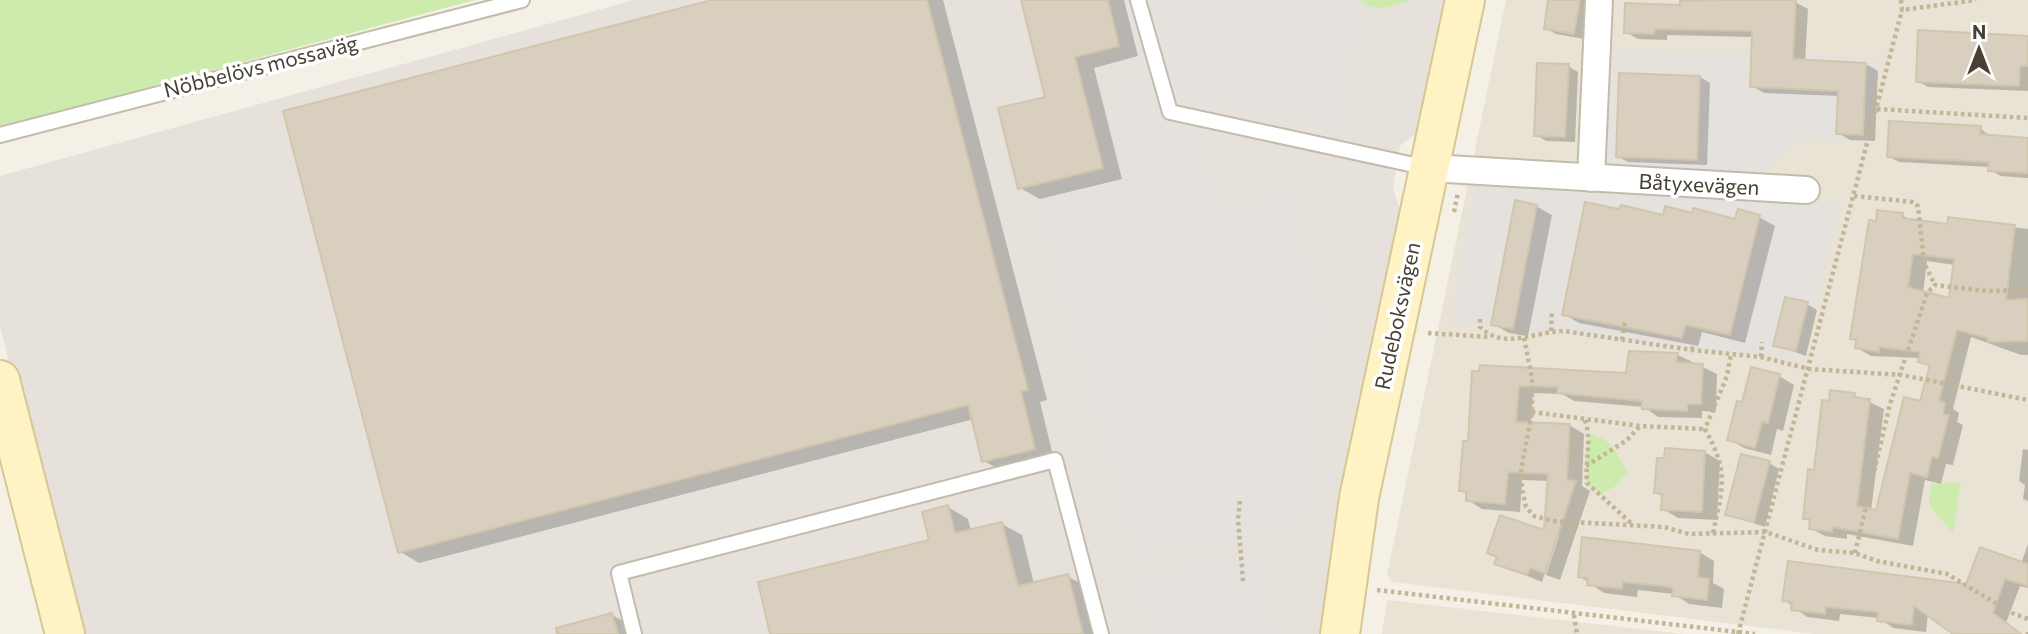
<svg xmlns="http://www.w3.org/2000/svg" width="2028" height="634" font-family="Commissioner,sans-serif">
	<style>
		.residential { fill: #e8e3d4 }
		.industrial { fill: #e6e1db }
		.green { fill: #cdebac }
		.parking { fill: #e5e2de }
		.shadow { fill: #0003; fill-rule: evenodd }
		.building { fill: #d9cfbe; stroke: #d2c5ad; stroke-width: 2; fill-rule: evenodd }
		.lines { fill: none; stroke-linecap: round; stroke-linejoin: round }
		.lane-casing { stroke: #c3bbab; stroke-width: 18 }
		.street-casing { stroke: #c3bbab; stroke-width: 30 }
		.secondary-casing { stroke: #d7c793; stroke-width: 42 }
		.path { stroke: #c3b598; stroke-width: 4.5; stroke-dasharray: 3.5 3.5; stroke-linecap: butt }
		.lane { stroke: #fff; stroke-width: 14 }
		.street { stroke: #fff; stroke-width: 26 }
		.secondary { stroke: #fff3c5; stroke-width: 38 }
		.labels { text-anchor: middle; stroke-width: 7; stroke-linejoin: round; paint-order: stroke }
		.street-label { font-size: 21px; fill: #474135; stroke: #fff }
	</style>
	<rect width="100%" height="100%" fill="#f4f0e6"/>
	<path class="residential" d="M1506,0H2028V634H1815L1393,582L1387,575Z
		M1387,600L1683,634H1382Z"/>
	<path class="industrial" d="M634,0H1450L1418,132L1400,146L1393,188L1401,214L1327,634H77L0,326V176Z"/>
	<path class="green" d="M0,0H475L0,127Z
		M1356,0H1411C1390,7 1376,13 1356,0Z
		M1590,434C1612,439 1617,453 1627,472L1617,485L1600,495L1587,483L1586,451Z
		M1961,482L1953,533L1929,505L1931,484Z"/>
	<path class="parking" d="M1124,0H1362L1340,127L1216,102L1200,144L1220,206L1288,191L1329,330L1311,336L1314,519L1135,558L1034,200L1123,177L1106,108L1144,66Z
		M1615,49L1881,58L1862,141L1804,137L1759,175L1602,166Z
		M1474,184L1841,201L1803,360L1450,322Z
		M1254,546L1275,634H1147L1132,578Z"/>
	<path class="shadow" d="M719,0H943L1047,400L1040,402L1054,460L1004,472L984,461L974,419L419,563L399,551Z
		M1023,0H1124L1138,56L1094,68L1122,179L1040,199L1020,188L1047,98Z
		M1550,0H1591L1584,39L1556,34L1546,28Z
		M1795,2L1808,9L1805,62L1866,64L1878,71L1875,141L1850,140L1838,133L1839,96L1764,93L1752,86L1754,37L1667,35V40L1638,39L1626,32L1681,7Z
		M2028,37V91L1928,87L1918,81Z
		M1568,66L1578,72L1575,142L1546,141L1536,135Z
		M1700,77L1710,83L1707,165L1628,162L1617,156Z
		M1980,128L1991,137L2028,139V178L2001,176L1990,170V167L1899,162L1888,156Z
		M1536,206L1552,215L1528,336L1509,333L1493,324Z
		M1902,215L1912,221L1948,226L1949,219L2028,229V355H2021L1971,337L1953,409L1959,413L1957,422L1963,425L1953,465L1946,464L1941,484L1925,480L1913,546L1847,534V539L1825,536L1810,528L1811,522L1804,518L1830,403L1854,395L1884,409L1871,511L1877,512L1921,403L1931,368L1920,361L1921,358L1871,356L1857,348L1858,341L1852,338L1877,223ZM1927,261L1955,265L1951,300L1923,293Z
		M1759,217L1775,226L1745,343L1702,332L1698,346L1579,323L1564,314L1664,218L1736,221Z
		M1807,304L1817,310L1806,356L1775,345Z
		M1631,353L1678,355L1717,374L1716,412L1702,411V418L1658,417L1644,407L1574,401L1562,394L1533,393L1531,424L1569,425L1584,434L1582,486L1590,491L1560,580L1546,575L1559,536H1556L1542,582L1497,563L1498,558L1489,553L1546,533L1549,481L1522,480L1520,512L1482,509L1468,500V494L1461,490L1470,443L1474,373L1628,375Z
		M1779,376L1794,385L1783,431L1777,429L1771,455L1744,448L1729,439L1743,404Z
		M2023,449L2028,450V501L2023,499L2025,485L2019,481Z
		M1704,452L1720,461L1717,520L1678,518L1663,509V497L1656,492Z
		M1769,463L1779,469L1765,527L1727,514Z
		M948,507L968,519L971,531L1002,524L1022,535L1034,584L1067,576L1087,587L1099,634H772L931,541Z
		M2028,544V588L2020,586L2006,623L2022,634H1956L1928,614L1926,632L1893,628L1879,618L1840,614L1839,621L1807,617L1784,600L1967,586L2021,564Z
		M1699,552L1714,561L1713,583L1724,589L1722,608L1689,604L1674,594L1638,590L1637,597L1604,593L1579,576Z
		M612,615L632,626L634,634H569Z"/>
	<path class="building" d="M712,0H927L1028,390L1021,391L1035,449L982,462L968,405L398,553L283,111Z
		M1021,0H1108L1119,46L1075,57L1103,168L1018,189L998,108L1045,97Z
		M1548,0H1580L1574,34L1544,29Z
		M1724,0H1796L1793,59L1866,63L1863,135L1836,134L1838,91L1750,87L1752,31L1655,29L1654,34L1624,33L1625,3L1680,5V1Z
		M1918,30L2028,36V66H2020L2019,86L1916,82Z
		M1537,63L1569,64L1565,137L1534,136Z
		M1619,73L1700,76L1697,160L1616,157Z
		M1889,121L1981,126L1980,134L2028,138V173L1988,171L1989,162L1887,157Z
		M1515,200L1537,205L1513,329L1491,325Z
		M1585,202L1619,209L1621,205L1663,215L1665,206L1692,213L1693,208L1735,219L1738,209L1760,215L1730,335L1686,325L1682,338L1562,315Z
		M1877,210L1903,213L1902,218L1947,224L1948,217L2015,225L2006,300L2028,299V341L1988,342V338L1957,330L1939,401L1945,403L1943,414L1949,415L1938,458L1932,457L1927,477L1910,473L1898,539L1833,527L1832,532L1809,529L1810,519H1803L1808,469L1814,470L1822,400L1829,401L1830,390L1855,393L1854,397L1870,399L1857,506L1876,510L1904,397L1920,401L1930,365L1918,362L1920,352L1879,347V352L1855,348L1856,340L1850,339L1869,220L1876,221ZM1913,254L1954,259L1949,298L1908,287Z
		M1785,297L1808,302L1796,351L1773,346Z
		M1629,351L1678,353L1676,362L1703,364L1701,404H1688L1687,411L1642,409V401L1557,393L1558,387L1519,386L1516,422L1570,424L1567,480L1576,481L1545,573L1530,568L1527,575L1494,564L1497,557L1487,553L1500,515L1544,530L1548,474L1508,472L1505,504L1466,501V492L1459,491L1463,441H1468L1472,371H1479L1480,365L1626,373Z
		M1751,367L1780,374L1768,423L1762,422L1755,448L1727,440L1737,401L1742,402Z
		M1665,448L1705,451L1702,512L1661,510L1662,494L1654,493L1657,458H1664Z
		M1741,454L1770,461L1754,522L1725,515Z
		M948,505L955,533L1002,522L1018,586L1068,574L1083,634H770L758,582L929,540L922,512Z
		M1582,537L1700,551L1698,577L1709,579L1707,600L1672,596L1673,588L1664,586L1623,582L1622,589L1587,585L1588,578L1578,577Z
		M1980,547L2028,564V586L2005,579L1993,613L2021,634H1953L1914,606L1912,625L1877,621L1878,612L1826,607L1825,614L1791,610L1792,602L1782,601L1788,561L1966,584Z
		M612,613L618,634H557L556,628Z"/>
	<g class="lines">
		<defs>
			<path id="lane" d="M1138,0L1170,112L1428,168
				M0,135L522,0
				M634,634L619,573L1055,460L1101,634"/>
			<path id="street" d="M1430,168L1806,190
				M1591,178L1599,0"/>
			<path id="secondary" d="M0,380L65,634
				M1340,634L1359,498L1465,0"/>
		</defs>
		<use href="#lane" class="lane-casing"/>
		<use href="#street" class="street-casing"/>
		<use href="#secondary" class="secondary-casing"/>
		<path class="path" d="M1901,0L1902,10L1976,0
			M1877,109L2028,118
			M1854,196L1913,202L1918,206L1924,263L1935,285
			M1454,212L1458,193
			M1480,319V327C1504,351 1535,331 1564,331L1692,350L1761,357L1809,369L1902,375L2028,400
			M1551,331L1552,312
			M1428,333L1489,337
			M1524,338L1532,378V412L1521,470L1522,489L1526,507L1534,516L1553,521L1664,527L1689,534L1766,532L1818,550L1855,553L1877,561L1947,574L2012,613L2028,619
			M1622,340L1625,321
			M1692,350L1695,330
			M1761,357L1762,342
			M1532,412L1640,426L1705,429
			M1585,420C1592,440 1585,461 1587,483L1632,524
			M1586,466L1627,440L1640,426
			M1240,501L1238,519L1243,581
			M1713,533C1723,487 1729,472 1705,429L1727,376L1731,354
			M1855,553L1890,404L1927,293L1935,285L1987,291L2028,290
			M1377,590L1755,634
			M1574,615L1577,634
			M1738,634L1902,10
			M2028,634V632"/>
		<use href="#lane" class="lane"/>
		<use href="#street" class="street"/>
		<use href="#secondary" class="secondary"/>
	</g>
	<g class="labels">
		<g class="street-label">
			<text transform="translate(261 67) rotate(-14)" y="7">Nöbbelövs mossaväg</text>
			<text transform="translate(1699 185) rotate(3)" y="7">Båtyxevägen</text>
			<text transform="translate(1398 316) rotate(-78)" y="7">Rudeboksvägen</text>
		</g>
	</g>
	<g transform="translate(1979 49)" stroke="#ffffff" stroke-width="5" paint-order="stroke">
	<path d="M0-5L12 26L0 18L-12 26Z" fill="#474135"/>
	<text y="-10" font-size="19" font-weight="bold" text-anchor="middle" fill="#474135">N</text>
	</g>
</svg>
